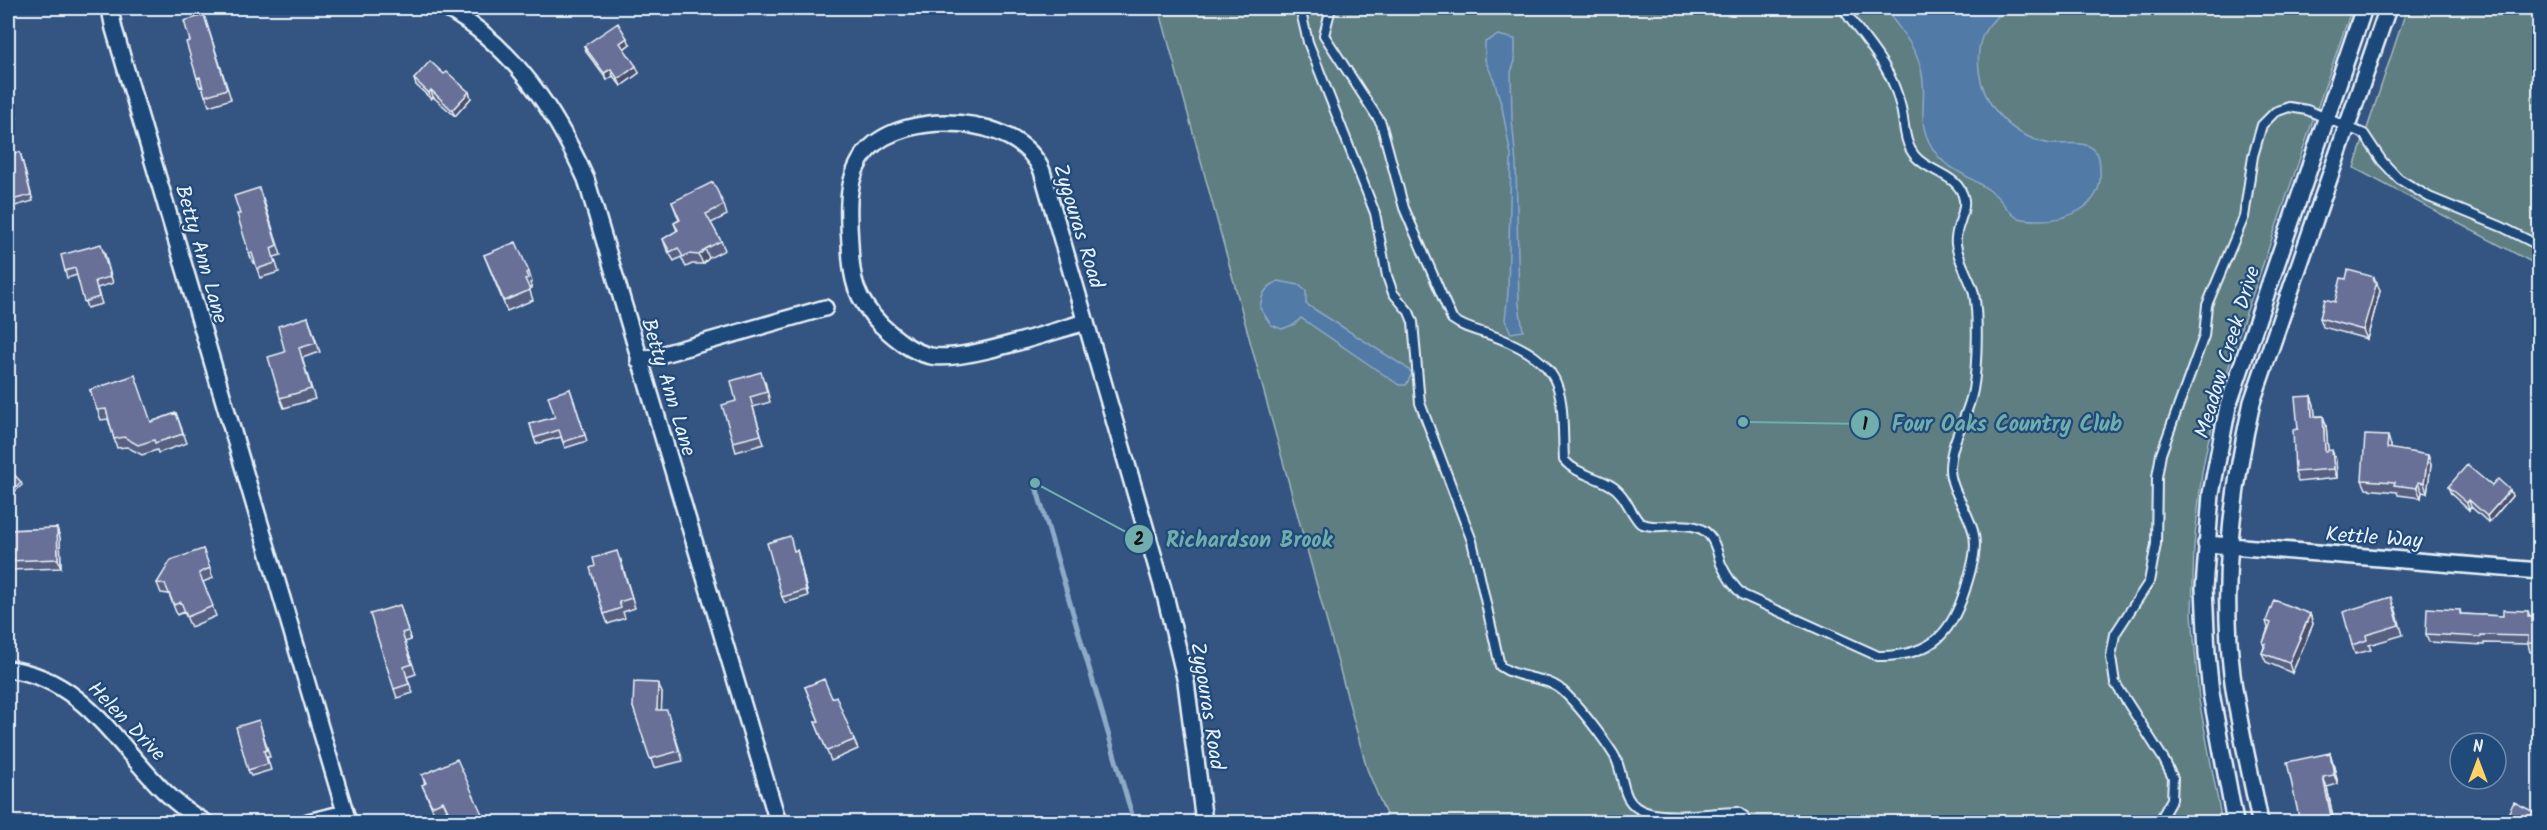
<svg xmlns="http://www.w3.org/2000/svg" width="2547" height="830" font-family="Kalam,sans-serif">
	<style>
		.green { fill: #5e7e82; stroke: #a3b8bd; stroke-width: 1.5 }
		.water { fill: #517aa6; stroke: #8daac7; stroke-width: 1.5 }
		.lines { fill: none; stroke-linecap: round; stroke-linejoin: round }
		.stream { stroke: #8daac7; stroke-width: 5 }
		.lane-casing { stroke: #e8f1f8; stroke-width: 12 }
		.street-casing { stroke: #e8f1f8; stroke-width: 20 }
		.lane { stroke: #1f4a7a; stroke-width: 8 }
		.street { stroke: #1f4a7a; stroke-width: 15 }
		.wall { fill: #596082; stroke: #e8f1f8; stroke-width: 1.5 }
		.shaded-wall { fill: #484e6a; stroke: #e8f1f8; stroke-width: 1.5 }
		.building { fill: #677097; stroke: #e8f1f8; stroke-width: 1.5 }
		.labels { text-anchor: middle; stroke-width: 4.5; stroke-linejoin: round; paint-order: stroke }
		.street-label { font-size: 21px; fill: #e8f1f8; stroke: #1f4a7a }
		.leader { fill: none; stroke: #71adac; stroke-width: 2 }
		.callout-dot { fill: #71adac; stroke: #1f4a7a; stroke-width: 2 }
		.mark-label { font-size: 18px; text-anchor: middle; font-weight: bold; fill: #111 }
		.callout-label { font-size: 22px; text-anchor: middle; font-weight: bold; fill: #71adac; stroke: #1f4a7a; stroke-width: 4.5; stroke-linejoin: round; paint-order: stroke }
	</style>
	<rect width="100%" height="100%" fill="#345482"/>
	<filter id="ink" filterUnits="userSpaceOnUse"><feTurbulence type="fractalNoise" baseFrequency=".0167" numOctaves="2"/><feDisplacementMap in="SourceGraphic" scale="12" xChannelSelector="R" yChannelSelector="G"/><feConvolveMatrix kernelMatrix="1 2 1 2 8 2 1 2 1" color-interpolation-filters="sRGB"/></filter>
	<g filter="url(#ink)">
		<path class="green" d="M1159,8H2352L2235,345L2208,442L2202,472L2194,546L2192,613L2199,700L2222,822H1389L1367,769Z
			M2407,8H2539V266L2354,168Z"/>
		<path class="water" d="M1885,8H2011C1995,16 1981,30 1979,49C1974,94 2002,132 2046,143C2062,147 2086,137 2097,153C2100,158 2100,166 2100,171C2103,206 2069,221 2038,220C2032,220 2022,220 2016,217C2007,211 2002,200 1994,194C1979,180 1950,171 1938,156C1913,124 1928,107 1922,74C1918,48 1899,29 1885,8Z
			M1498,35L1515,39V61L1511,72L1512,119L1516,164L1519,304L1523,331L1511,333L1505,320L1508,293L1511,156L1502,107L1494,80L1485,60V42Z
			M1278,281L1299,285L1306,291V304L1404,366L1412,373L1406,385H1399L1301,318L1295,324L1282,329L1271,325L1260,308C1262,293 1265,288 1278,281Z"/>
		<g class="lines">
			<path class="stream" d="M1035,483L1134,822"/>
			<defs>
				<path id="lane" d="M1300,8L1308,42L1375,213L1387,276L1393,293L1409,312L1413,322L1420,403L1472,541L1500,666C1521,681 1547,674 1566,694C1582,710 1602,736 1614,755C1626,775 1618,803 1646,812C1671,820 1712,812 1738,812L1744,816L1742,822
					M1331,8L1324,35L1381,123L1404,208L1452,319C1467,330 1482,331 1499,338C1570,366 1561,395 1564,460C1576,474 1595,476 1610,485C1625,493 1629,511 1640,523C1658,531 1677,521 1696,527C1714,532 1716,549 1721,564C1726,575 1734,587 1743,595L1878,656C1934,657 1954,631 1968,580C1972,566 1977,550 1974,535C1970,512 1950,491 1950,468C1951,439 1968,417 1973,390C1977,368 1979,311 1973,290C1968,275 1958,260 1956,244C1954,228 1966,215 1964,200C1960,174 1929,173 1915,156C1903,142 1905,121 1900,104C1889,61 1865,43 1843,8
					M2159,822L2172,799L2173,778L2163,758L2115,683L2111,657L2115,634L2149,582L2156,544L2157,477L2161,454L2204,336L2207,305L2244,217L2253,156L2262,125L2275,112L2289,107L2307,110L2364,134L2382,161L2399,179L2429,197L2502,227L2540,246"/>
				<path id="street" d="M113,8L111,14L114,29L348,822
					M446,8C513,46 555,110 586,179L778,822
					M1086,322C1049,332 965,362 931,356C911,352 895,338 881,325C855,298 851,279 850,243C848,212 845,176 867,151C904,109 1018,113 1042,171L1166,599L1186,682L1204,822
					M639,361L825,308
					M2206,544L2540,571
					M8,669C103,681 129,781 205,822
					M308,822L345,813
					M2235,822L2211,693L2207,654L2204,588L2211,494L2228,406L2364,8
					M2260,822C2251,773 2238,724 2232,674C2221,582 2232,492 2252,402L2388,8"/>
			</defs>
			<use href="#lane" class="lane-casing"/>
			<use href="#street" class="street-casing"/>
			<use href="#lane" class="lane"/>
			<use href="#street" class="street"/>
		</g>
		<path class="wall" d="M204,15L231,99L209,106L202,86L200,87L197,78L190,41Z
			M630,44L624,49L639,73L621,86L613,76L607,80L587,53L584,46Z
			M444,74L469,92L471,98L455,116L433,97L431,99L416,85L414,79Z
			M8,84L15,103L12,105L17,118L8,123Z
			M20,152L33,201L8,208V155Z
			M263,198L281,255L274,257L279,272L260,278L255,262L253,263L249,253L240,214Z
			M672,202L724,205L727,215L711,223L721,241L725,250L709,258L703,264H692L686,267L681,257L674,261L666,248L663,239L677,231L674,223L679,220Z
			M104,251L113,283L97,288L102,304L87,308L77,275L67,278L65,271Z
			M484,255L529,272L532,282L530,283L532,288H529L533,300L507,311Z
			M2346,279L2376,281L2380,291L2367,339L2323,327L2320,318L2335,302Z
			M308,317L320,352L302,358L315,399L284,408L280,398L285,352Z
			M765,381L770,402L753,407L764,444L736,452L733,442L736,401Z
			M570,389L587,441L565,448L561,437L536,444L530,424L555,417Z
			M90,390L151,422L176,413L187,443L158,453L157,450L142,455L127,447L117,448L108,419L101,420Z
			M2311,396L2314,405L2315,416H2323L2326,425L2328,451L2336,460L2337,478L2298,482L2295,472L2298,429Z
			M2391,446V449L2428,455L2431,465L2427,493L2422,492L2421,498L2398,495L2397,492L2366,489L2362,480Z
			M2492,486L2510,490L2512,496L2489,523L2471,507L2469,510L2451,494L2448,487Z
			M57,528L60,538L61,568L11,570L8,562V530Z
			M203,549L213,578L203,582L216,616L191,627L184,612L177,615L169,594L161,593L157,583Z
			M795,551L799,557L808,596L785,603L782,597Z
			M621,560L635,608L623,612L625,618L608,624L604,614Z
			M400,605L411,640L405,642L416,674L407,677L413,693L397,698L394,689Z
			M2395,607L2403,635L2369,645L2371,650L2355,654L2352,645Z
			M2460,610L2461,614L2503,616L2528,611L2530,616H2540V652H2530L2528,644L2484,643V645L2429,642L2426,634Z
			M2310,614L2313,624L2292,673L2266,662L2262,653L2264,647L2263,643L2268,628L2266,621Z
			M805,687L832,698L854,740L858,749L831,761L815,722L819,721Z
			M662,693L661,710L670,720L683,761L654,768L633,707Z
			M261,727L270,757H267L271,770L251,776L248,770Z
			M8,747L11,757L8,758Z
			M2330,753L2333,763L2338,784L2327,787L2334,822H2300Z
			M422,775L482,814L486,822H452L447,810L435,815L422,785L425,784Z"/>
		<path class="shaded-wall" d="M627,38L630,44L622,50L620,43Z
			M636,66L639,73L621,86L618,79Z
			M611,69L613,76L607,80L604,73Z
			M431,90L433,97L431,99L429,93Z
			M469,92L471,98L455,116L452,110Z
			M705,249L709,258L703,264L699,255Z
			M2374,277L2380,291L2367,339L2363,330Z
			M2311,396L2314,405L2316,426L2312,417Z
			M2323,416L2326,425L2329,461L2325,451Z
			M2388,436L2391,446V458L2387,448Z
			M2332,450L2336,460L2337,478L2334,469Z
			M2428,455L2431,465L2427,493L2424,483Z
			M21,482L22,485L11,495L10,492Z
			M2418,482L2422,492L2421,498L2417,488Z
			M2510,490L2512,496L2489,523L2487,516Z
			M2469,500L2471,507L2469,510L2467,503Z
			M57,528L60,538L61,568L58,559Z
			M797,550L799,557L808,596L806,590Z
			M2310,614L2313,624L2292,673L2289,663Z
			M658,683L662,693L661,720L657,710Z
			M2330,753L2333,763L2338,784L2334,775Z
			M2323,777L2327,787L2334,822L2331,816Z"/>
		<path class="building" d="M204,15L227,89L205,96L200,77L197,78L186,42L190,41L184,21Z
			M618,23L627,38L620,43L636,66L618,79L611,69L604,73L584,46Z
			M430,61L444,74L447,72L469,92L452,110L431,90L429,93L414,79Z
			M8,84L12,93L8,95Z
			M8,96L13,109L8,112Z
			M20,152L31,195L8,201V155Z
			M713,182L724,205L706,214L721,241L705,249L699,255L688,254L683,257L678,248L670,252L663,239L678,230L674,223L680,220L672,202Z
			M259,188L277,245L271,248L275,263L257,269L252,253H249L237,214H240L234,196Z
			M516,242L529,272L526,273L528,278L525,279L530,290L504,301L484,255Z
			M101,244L110,277L95,281L99,297L84,302L75,268L65,271L61,255Z
			M2348,270L2374,277L2373,281L2377,282L2363,330L2320,318L2325,299L2335,302L2341,278L2346,279Z
			M308,317L316,343L299,348L311,389L280,398L268,357L285,352L278,326Z
			M761,372L767,392L750,397L761,435L733,442L722,405L736,401L731,381Z
			M135,375L151,422L176,413L183,434L155,443L154,440L138,445L124,437L114,439L106,409L97,410L90,390Z
			M570,389L585,435L563,442L559,430L534,438L530,424L555,417L548,396Z
			M2311,396L2312,417L2323,416L2325,451L2332,450L2334,469L2295,472L2293,430L2298,429L2295,397Z
			M2365,435L2388,436L2387,448L2428,455L2424,483L2418,482L2417,488L2394,485L2395,482L2362,480Z
			M2467,465L2492,486L2498,479L2510,490L2487,516L2469,500L2467,503L2448,487Z
			M2538,468H2540V490H2536Z
			M11,471L21,482L10,492L8,489V475Z
			M57,528L58,559L8,561V530Z
			M790,536L794,551L797,550L806,590L782,597L767,543Z
			M203,549L210,568L199,573L213,606L187,617L181,602L174,605L165,584L157,583L171,560Z
			M617,551L632,598L619,602L621,608L604,614L590,568L595,566L593,558Z
			M2391,597L2399,625L2366,635L2367,640L2352,645L2343,612Z
			M2274,600L2310,614L2289,663L2262,653L2266,644L2263,643L2271,623L2266,621Z
			M400,605L408,631L402,633L412,664L404,667L409,684L394,689L370,614Z
			M2427,608L2460,610V614L2503,616V610L2528,611V616H2540V644L2528,643V636L2481,635V637L2426,634Z
			M824,679L832,698L836,696L854,740L827,751L815,722L819,721L805,687Z
			M634,682L658,683L657,710H667L679,751L650,759L633,707Z
			M259,720L267,750L264,751L268,764L248,770L236,727Z
			M2330,753L2334,775L2323,777L2331,816L2300,822L2287,762Z
			M457,759L482,814L463,822H453L443,801L432,806L422,785L426,783L422,775Z
			M2514,802L2540,815V822H2504Z"/>
	</g>
	<g class="labels">
		<g class="street-label">
			<text transform="translate(1079 226) rotate(73)" y="7">Zygouras Road</text>
			<text transform="translate(202 254) rotate(74)" y="7">Betty Ann Lane</text>
			<text transform="translate(2227 352) rotate(-73)" y="7">Meadow Creek Drive</text>
			<text transform="translate(669 387) rotate(73)" y="7">Betty Ann Lane</text>
			<text transform="translate(2374 537) rotate(4)" y="7">Kettle Way</text>
			<text transform="translate(1208 706) rotate(81)" y="7">Zygouras Road</text>
			<text transform="translate(127 721) rotate(46)" y="7">Helen Drive</text>
		</g>
	</g>
	<path class="leader" d="M1743 422L1865 424M1035 483L1139 539"/>
	<g class="callout-dot">
		<circle cx="1743" cy="422" r="6"/>
		<circle cx="1035" cy="483" r="6"/>
		<circle cx="1865" cy="424" r="15"/>
		<circle cx="1139" cy="539" r="15"/>
	</g>
	<g class="mark-label">
		<text x="1865" y="430">1</text>
		<text x="1139" y="545">2</text>
	</g>
	<g class="callout-label">
		<text x="2007" y="431">Four Oaks Country Club</text>
		<text x="1249" y="547">Richardson Brook</text>
	</g>
	<rect width="2547" height="830" fill="none" stroke="#1f4a7a" stroke-width="30"/>
	<rect x="15" y="15" width="2517" height="800" fill="none" stroke="#e8f1f8" stroke-width="2" filter="url(#ink)"/>
	<g transform="translate(2478 761)"><circle r="28" fill="#1f4a7a" stroke="#6f8dac" stroke-width="1.5"/>
	<path d="M0-4.5L10 22L0 15L-10 22Z" fill="#ffd166"/>
	<text y="-9" font-size="16" font-weight="bold" text-anchor="middle" fill="#e8f1f8">N</text>
	</g>
</svg>
